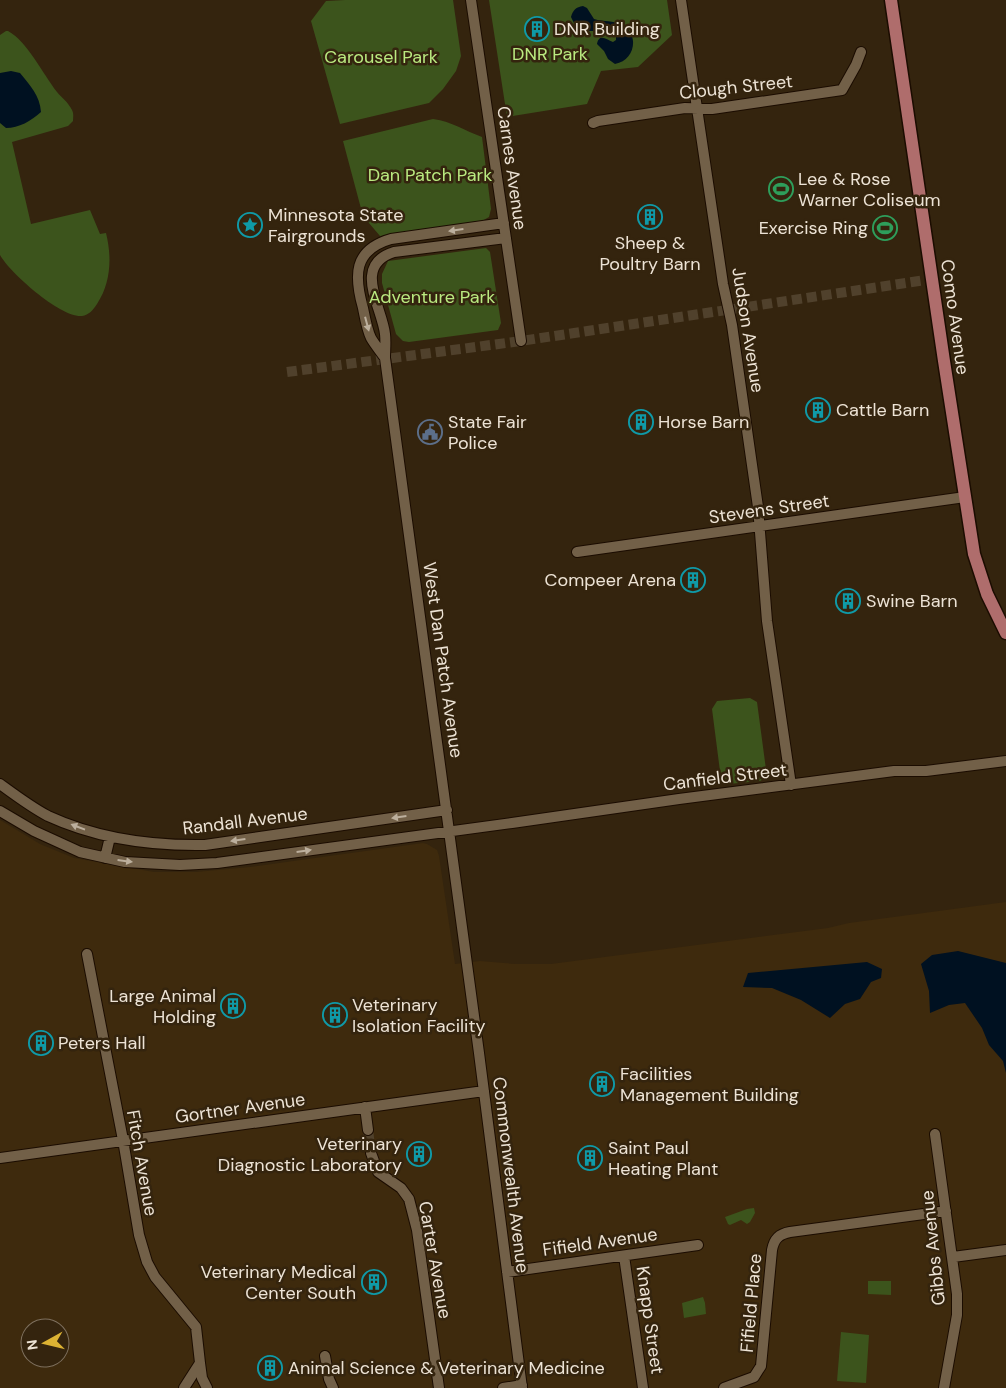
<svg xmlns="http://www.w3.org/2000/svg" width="1006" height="1388" font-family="'DM Sans',sans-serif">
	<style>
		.built { fill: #3e2a0d; fill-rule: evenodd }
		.green { fill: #3c541c }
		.water { fill: #001121 }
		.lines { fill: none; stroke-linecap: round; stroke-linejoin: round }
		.minor-tunnel { stroke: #50412c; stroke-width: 10; stroke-dasharray: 10 5; stroke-linecap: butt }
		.minor-casing { stroke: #1b0c00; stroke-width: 12 }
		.major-casing { stroke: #1b0c00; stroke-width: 15 }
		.minor { stroke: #726048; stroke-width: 10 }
		.major { stroke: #af6d6c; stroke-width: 12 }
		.oneway { fill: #bcaf9d }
		.labels { text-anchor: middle; stroke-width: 5; stroke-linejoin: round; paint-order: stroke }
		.poi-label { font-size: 18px; fill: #ede3d5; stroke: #34240e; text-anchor: start }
		.park-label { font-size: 18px; fill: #baea80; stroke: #34240e }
		.street-label { font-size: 18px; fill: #ede3d5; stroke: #34240e }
	</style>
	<rect width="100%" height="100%" fill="#34240e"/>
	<path class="built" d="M0,820L40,844L74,858L154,872H196L250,867L423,843L427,844L437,850L439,856L455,964L480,961L515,964H551L828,928L849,923L1006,902V1388H0ZM30,1328H60V1358H30Z"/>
	<path class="green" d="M345,0H453L461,56L456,71L443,89L429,103L340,124L311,21L326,1Z
		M489,0H667L672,35L638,67L601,71L587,104L507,117Z
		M6,31H8C27,41 43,74 57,92C62,98 68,102 72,110C74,114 73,117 73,121L68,126L12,142L31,224L90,210L100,234L106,233C112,257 111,283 97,304C93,310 89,315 82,316C61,318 10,273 0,255V35Z
		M433,119C453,122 463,130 482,137L491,209L489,217L482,221L380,236L363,216L343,141Z
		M486,248L490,252L501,323L498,330L409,342L403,341L396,334L382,283V274L388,261Z
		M750,698L757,702L767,777L760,781L728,784L721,779L712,709L717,701Z
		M754,1208L755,1213L750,1222L747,1224L741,1220L730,1225L728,1224L725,1217L747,1209Z
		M868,1281H891V1295L868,1294Z
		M703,1297L705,1303L706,1314L684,1318L682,1303Z
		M841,1332L869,1335L866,1383L837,1381Z"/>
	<path class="water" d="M583,6L587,8L594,19C604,22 613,20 622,25C640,34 635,61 615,64L608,59L604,51L597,44C599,33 606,39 613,42L616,40V36C605,21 582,44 571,17C573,10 576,7 583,6Z
		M11,71L20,73C30,85 40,96 41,112C31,121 19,128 6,128L0,123V73Z
		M958,951L1006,963V1073L1003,1061L989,1045L982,1028L965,1003L949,1005L930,1013L929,991L921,964L932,955Z
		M867,962L882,969L881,978L871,982L860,999L845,1004L830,1018L801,1000L772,988L743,987L748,973Z"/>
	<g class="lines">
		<path class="minor-tunnel" d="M287,372L521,341L932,279
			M368,1130L371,1153"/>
		<defs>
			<path id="minor" d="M471,0L521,341
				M681,0L723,284L732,325L758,507L767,621L791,785
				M593,123L598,121L685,108L712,109L842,90L856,65L861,52
				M506,238L394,252C352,265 382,307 385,334C386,342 385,350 385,358L479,1053L522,1388
				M385,358C381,352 375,345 371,338C367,330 365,318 363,308C354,276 353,250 391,239L504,223
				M577,552L965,497
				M0,784C15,795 31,807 48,816C98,839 151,846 205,845L447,810
				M0,811L34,831L80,852L125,862L180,865L217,863L512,823L679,799L894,771H926L1006,761
				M105,858L110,837
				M87,954L123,1140L139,1235L147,1262L155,1277L196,1327L200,1363L184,1388
				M365,1107L368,1130
				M935,1134L957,1294V1315L944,1388
				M371,1153L378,1172L401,1188L409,1199L417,1230L439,1388
				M0,1158L484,1091
				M624,1256L643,1388
				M953,1257L1006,1250
				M507,1272L698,1245
				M325,1356L329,1379L333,1388
				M200,1363L202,1378L207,1388
				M503,1388L522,1385
				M724,1388L754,1377L761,1366L772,1250C774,1239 779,1234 790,1232L946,1211"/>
			<path id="major" d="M891,0L944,361L974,554L987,594L1006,633"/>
		</defs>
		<use href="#minor" class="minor-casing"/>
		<use href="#major" class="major-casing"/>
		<use href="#minor" class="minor"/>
		<use href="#major" class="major"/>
	</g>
	<defs><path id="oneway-solid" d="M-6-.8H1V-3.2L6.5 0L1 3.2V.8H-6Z" transform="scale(1.25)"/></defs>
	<g class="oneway">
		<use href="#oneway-solid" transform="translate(456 230) rotate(172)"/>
		<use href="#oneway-solid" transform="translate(367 324) rotate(75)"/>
		<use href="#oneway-solid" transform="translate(399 817) rotate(172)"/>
		<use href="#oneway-solid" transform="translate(78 827) rotate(-159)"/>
		<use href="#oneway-solid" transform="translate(238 840) rotate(172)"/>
		<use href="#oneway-solid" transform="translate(304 851) rotate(-8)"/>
		<use href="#oneway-solid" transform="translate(125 861) rotate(7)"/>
	</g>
	<defs>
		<symbol id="building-ring" viewBox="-11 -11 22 22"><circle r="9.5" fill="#34240e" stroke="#0f9aa8" stroke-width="1.5"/><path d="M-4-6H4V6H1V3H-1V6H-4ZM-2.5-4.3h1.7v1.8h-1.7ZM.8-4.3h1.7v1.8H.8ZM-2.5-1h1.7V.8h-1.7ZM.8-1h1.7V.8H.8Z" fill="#0f9aa8"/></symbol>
		<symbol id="stadium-ring" viewBox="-11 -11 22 22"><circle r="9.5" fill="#34240e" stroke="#2e9e5b" stroke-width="1.5"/><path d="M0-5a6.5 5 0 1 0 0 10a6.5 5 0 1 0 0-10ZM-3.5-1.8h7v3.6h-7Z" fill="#2e9e5b"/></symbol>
		<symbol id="sight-ring" viewBox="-11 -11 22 22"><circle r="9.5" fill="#34240e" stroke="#0f9aa8" stroke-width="1.5"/><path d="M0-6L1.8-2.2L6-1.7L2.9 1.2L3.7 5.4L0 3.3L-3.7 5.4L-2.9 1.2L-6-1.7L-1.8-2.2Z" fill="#0f9aa8"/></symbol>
		<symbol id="civic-ring" viewBox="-11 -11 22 22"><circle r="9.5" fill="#34240e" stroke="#5c6f8a" stroke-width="1.5"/><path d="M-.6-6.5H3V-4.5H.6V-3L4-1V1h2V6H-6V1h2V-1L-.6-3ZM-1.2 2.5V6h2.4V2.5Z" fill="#5c6f8a"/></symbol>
	</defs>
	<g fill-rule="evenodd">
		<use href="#building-ring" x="523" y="15" width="28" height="28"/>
		<use href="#stadium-ring" x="767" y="175" width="28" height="28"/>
		<use href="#building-ring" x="636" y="203" width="28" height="28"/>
		<use href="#sight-ring" x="236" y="211" width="28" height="28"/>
		<use href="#stadium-ring" x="871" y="214" width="28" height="28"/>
		<use href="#building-ring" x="804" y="396" width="28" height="28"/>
		<use href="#building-ring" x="627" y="408" width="28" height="28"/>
		<use href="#civic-ring" x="416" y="418" width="28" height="28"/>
		<use href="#building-ring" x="679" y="566" width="28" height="28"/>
		<use href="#building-ring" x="834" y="587" width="28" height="28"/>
		<use href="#building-ring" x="219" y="992" width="28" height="28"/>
		<use href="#building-ring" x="321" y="1001" width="28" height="28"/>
		<use href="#building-ring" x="27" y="1029" width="28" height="28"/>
		<use href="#building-ring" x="588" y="1070" width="28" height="28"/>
		<use href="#building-ring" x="405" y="1140" width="28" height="28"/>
		<use href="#building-ring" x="576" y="1144" width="28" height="28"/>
		<use href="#building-ring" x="360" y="1268" width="28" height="28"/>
		<use href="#building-ring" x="256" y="1354" width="28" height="28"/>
	</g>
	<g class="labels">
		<g class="poi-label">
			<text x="554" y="35">DNR Building</text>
			<text x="798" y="185">Lee &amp; Rose<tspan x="798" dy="21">Warner Coliseum</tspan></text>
			<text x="268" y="221">Minnesota State<tspan x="268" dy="21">Fairgrounds</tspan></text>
			<text x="868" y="234" text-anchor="end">Exercise Ring</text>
			<text x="650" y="249" text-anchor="middle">Sheep &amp;<tspan x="650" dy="21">Poultry Barn</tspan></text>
			<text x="836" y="416">Cattle Barn</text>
			<text x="448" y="428">State Fair<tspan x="448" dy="21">Police</tspan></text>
			<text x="658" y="428">Horse Barn</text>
			<text x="676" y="586" text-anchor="end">Compeer Arena</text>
			<text x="866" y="607">Swine Barn</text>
			<text x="216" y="1002" text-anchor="end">Large Animal<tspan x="216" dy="21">Holding</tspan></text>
			<text x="352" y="1011">Veterinary<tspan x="352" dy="21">Isolation Facility</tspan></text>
			<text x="58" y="1049">Peters Hall</text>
			<text x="620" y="1080">Facilities<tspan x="620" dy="21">Management Building</tspan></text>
			<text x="402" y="1150" text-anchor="end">Veterinary<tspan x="402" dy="21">Diagnostic Laboratory</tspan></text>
			<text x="608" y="1154">Saint Paul<tspan x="608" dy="21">Heating Plant</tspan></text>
			<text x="356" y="1278" text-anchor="end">Veterinary Medical<tspan x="356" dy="21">Center South</tspan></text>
			<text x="288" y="1374">Animal Science &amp; Veterinary Medicine</text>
		</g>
		<g class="park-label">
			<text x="550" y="60">DNR Park</text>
			<text x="381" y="63">Carousel Park</text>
			<text x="430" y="181">Dan Patch Park</text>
			<text x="432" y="303">Adventure Park</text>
		</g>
		<g class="street-label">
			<text transform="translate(736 87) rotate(-6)" y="6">Clough Street</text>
			<text transform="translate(512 168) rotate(82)" y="6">Carnes Avenue</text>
			<text transform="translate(955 317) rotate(82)" y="6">Como Avenue</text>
			<text transform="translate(748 330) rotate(81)" y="6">Judson Avenue</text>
			<text transform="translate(769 509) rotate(-8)" y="6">Stevens Street</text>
			<text transform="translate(443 660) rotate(82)" y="6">West Dan Patch Avenue</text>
			<text transform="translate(725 777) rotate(-7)" y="6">Canfield Street</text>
			<text transform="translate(245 821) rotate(-7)" y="6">Randall Avenue</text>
			<text transform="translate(240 1108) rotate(-8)" y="6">Gortner Avenue</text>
			<text transform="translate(142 1163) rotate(80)" y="6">Fitch Avenue</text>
			<text transform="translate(511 1175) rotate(83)" y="6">Commonwealth Avenue</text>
			<text transform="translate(600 1242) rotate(-8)" y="6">Fifield Avenue</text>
			<text transform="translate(933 1248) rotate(-96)" y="6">Gibbs Avenue</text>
			<text transform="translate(435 1260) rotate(80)" y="6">Carter Avenue</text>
			<text transform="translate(751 1303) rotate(-85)" y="6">Fifield Place</text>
			<text transform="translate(650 1320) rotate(82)" y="6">Knapp Street</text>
		</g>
	</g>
	<g transform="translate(45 1343) rotate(262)"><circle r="24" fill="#34240e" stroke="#7e705e"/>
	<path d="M0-4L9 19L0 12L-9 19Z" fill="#dcb233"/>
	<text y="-8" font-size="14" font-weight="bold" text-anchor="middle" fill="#ede3d5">N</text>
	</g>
</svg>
